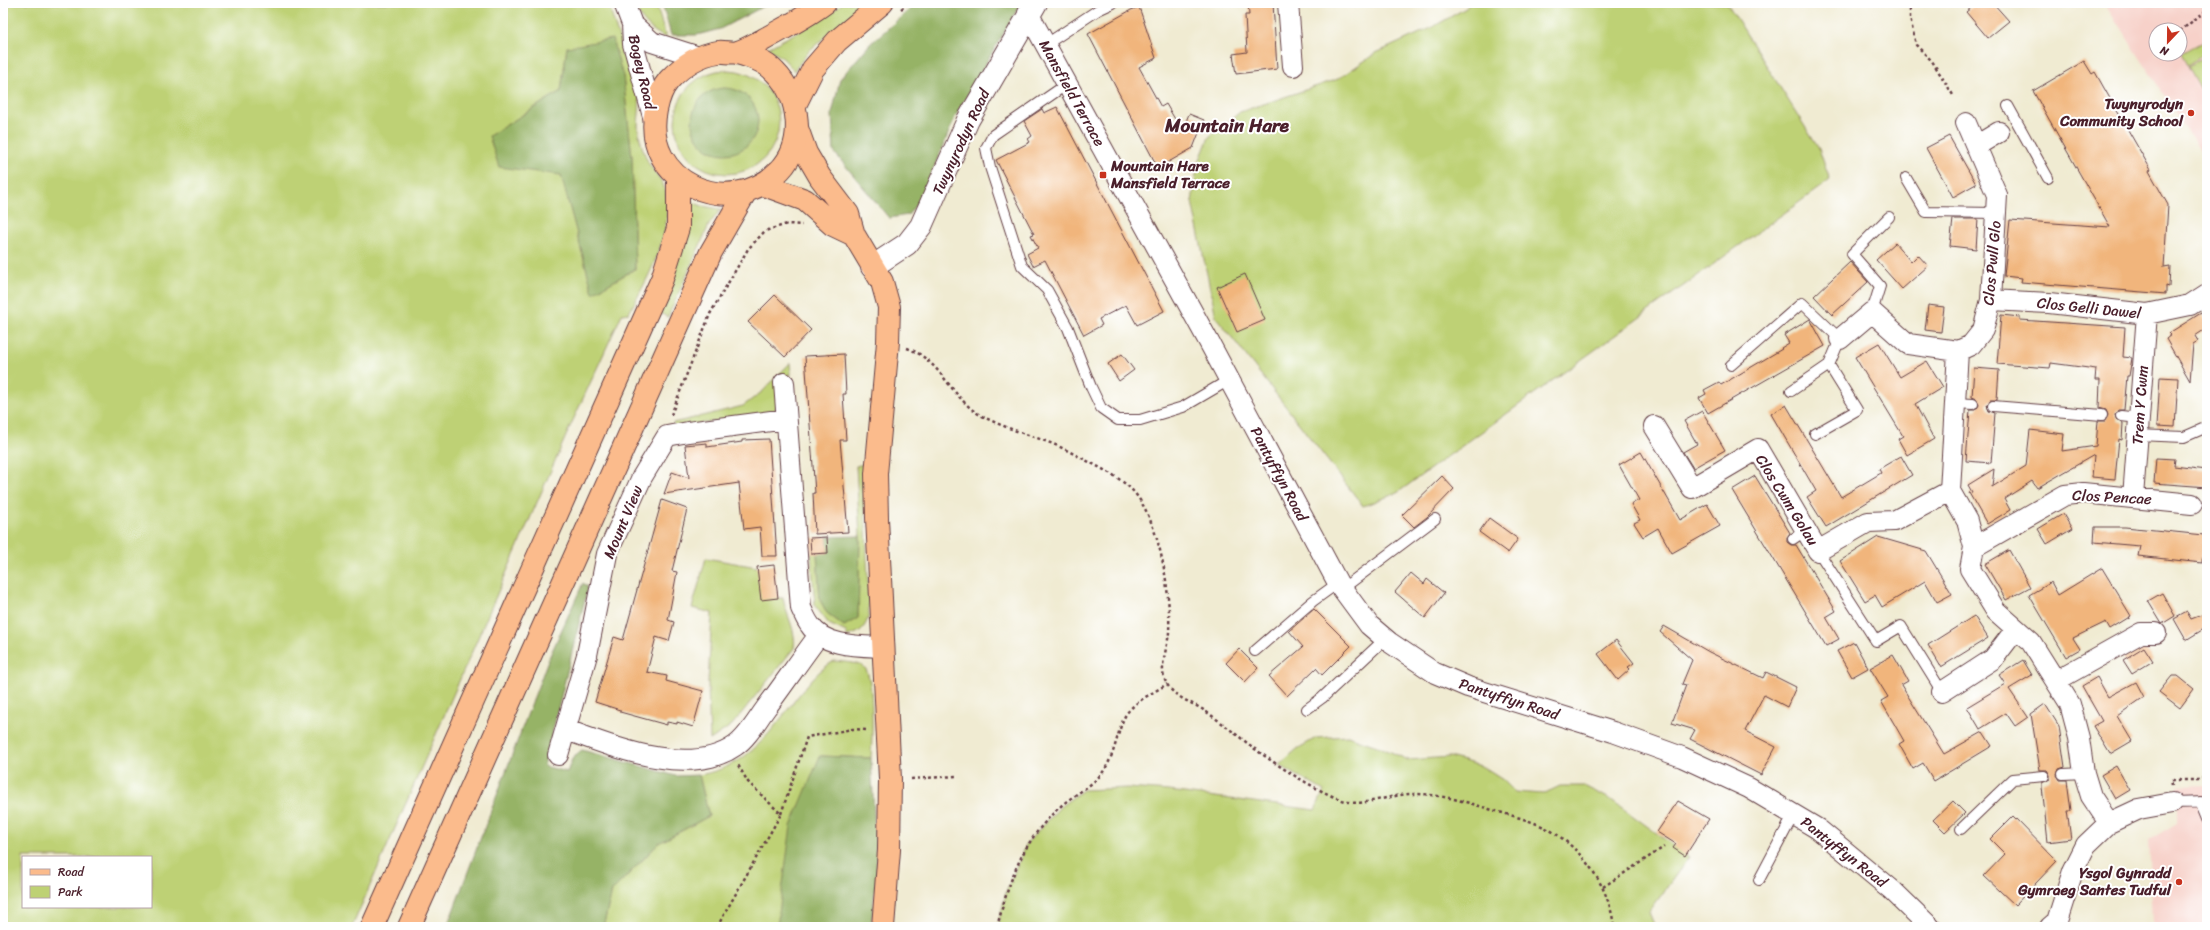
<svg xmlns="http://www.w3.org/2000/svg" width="2210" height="930" font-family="Sriracha,sans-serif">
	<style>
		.built { fill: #f7d1c9; fill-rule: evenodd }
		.green { fill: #bed174; stroke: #847850; fill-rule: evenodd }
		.forest { fill: #96b366; stroke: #706948 }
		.building { fill: #f1b57b }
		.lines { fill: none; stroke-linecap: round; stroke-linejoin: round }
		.service-casing { stroke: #633e44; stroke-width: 12 }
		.minor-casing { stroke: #633e44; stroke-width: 22 }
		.tertiary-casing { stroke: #633e44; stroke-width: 24 }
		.primary-casing { stroke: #633e44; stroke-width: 24 }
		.trunk-casing { stroke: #633e44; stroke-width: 24 }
		.path { stroke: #633e44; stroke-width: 2.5; stroke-dasharray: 3 3; stroke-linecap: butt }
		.service { stroke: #fff; stroke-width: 10 }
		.minor { stroke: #fff; stroke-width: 20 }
		.tertiary { stroke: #fff; stroke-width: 22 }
		.primary { stroke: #fbbb8c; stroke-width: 22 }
		.trunk { stroke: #fbbb8c; stroke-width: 22 }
		.poi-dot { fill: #c8321e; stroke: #fff; stroke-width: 1.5 }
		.labels { text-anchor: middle; stroke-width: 4; stroke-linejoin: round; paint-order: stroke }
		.street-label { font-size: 15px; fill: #4a1f2b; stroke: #fff }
		.poi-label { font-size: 15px; font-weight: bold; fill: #4a1f2b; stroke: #fff; text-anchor: end }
		.district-label { font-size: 19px; font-weight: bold; fill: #4a1f2b; stroke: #fff }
	</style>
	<rect width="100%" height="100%" fill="#fff"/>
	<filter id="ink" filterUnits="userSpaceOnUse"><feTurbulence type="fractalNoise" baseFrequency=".025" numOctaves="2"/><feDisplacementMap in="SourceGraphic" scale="8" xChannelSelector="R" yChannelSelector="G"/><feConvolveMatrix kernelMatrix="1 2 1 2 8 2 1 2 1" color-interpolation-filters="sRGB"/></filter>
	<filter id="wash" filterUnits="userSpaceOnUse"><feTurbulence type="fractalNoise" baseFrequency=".012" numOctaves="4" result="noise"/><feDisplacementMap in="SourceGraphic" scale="16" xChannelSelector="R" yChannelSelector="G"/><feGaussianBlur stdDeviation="0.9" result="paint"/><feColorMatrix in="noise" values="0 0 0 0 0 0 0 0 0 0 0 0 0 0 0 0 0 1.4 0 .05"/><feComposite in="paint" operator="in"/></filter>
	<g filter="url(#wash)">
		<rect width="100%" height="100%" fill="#f0ebd2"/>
		<path class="built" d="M2104,3H2207V162L2144,64ZM2156,30H2180V54H2156Z
			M2207,785V927H2158L2153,924L2149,840L2177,823V786Z"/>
		<path class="green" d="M3,3H609C615,36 634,66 639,99C641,111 636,123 639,135C641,144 645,156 649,164C653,171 660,177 663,184C679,223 647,280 629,313L622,314L569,429L352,927H3ZM567,47L623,76L632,157L635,269L593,293L561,174L489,136L561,91ZM23,857H151V907H23Z
			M634,3H656L666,38C650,30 639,19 634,3Z
			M843,3H862L863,5L810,50L794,71L784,59L768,48L823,18Z
			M1470,3H1727L1819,149L1830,180L1397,493L1363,506L1216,317L1192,202L1197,167L1209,137L1240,112L1338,79L1376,53L1431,28L1466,8Z
			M2207,40V53L2187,65L2181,54Z
			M2207,56V88L2202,91L2188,66Z
			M675 122a52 52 0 1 1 104 0a52 52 0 1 1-104 0Z
			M690,201L702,206L721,209L709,225L668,317L657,312L688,229Z
			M790,363L791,375L779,379L780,401L772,414L674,427L673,423L743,406L763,391Z
			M864,464L869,615C865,628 861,633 847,636L846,632L829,624L815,606L811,554L817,553L820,600L827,613L844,626L858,618L860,536L856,466Z
			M706,558L757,567L778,598H783C786,615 797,631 794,648L732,725L710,740L708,683L712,613L692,608Z
			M834,661C842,662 858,662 864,667C875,676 872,741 871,758L820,756L777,927H603L612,891L659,843L709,816L699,775C750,766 769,733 799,695C811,680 818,671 834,661Z
			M1348,736L1380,747L1408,760L1450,757L1481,766L1503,780L1515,792L1543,794L1560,786H1584L1610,799L1689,857L1649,912L1655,927H997L1007,889L1027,843L1061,806L1083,790L1128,788L1169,791L1315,810L1324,791L1279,765L1297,749L1316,738Z"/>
		<path class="forest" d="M662,3H770L720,29L697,35H671Z
			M917,3H1021L956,115L921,198L908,215L889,218L834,152L832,114L840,79L870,44Z
			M612,39L623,76L632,157L635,269L593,293L561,175L499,167L489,136L561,91L567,47Z
			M692 121a33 33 0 1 1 66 0a33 33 0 1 1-66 0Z
			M860,536L858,618L844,626L827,613L820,600L817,553H828L827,537Z
			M583,583L588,587L544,766L567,772L573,757L582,750L676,776L699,775L709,816L659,843L612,891L603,927H447L548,660Z
			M820,756L871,758L877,870L871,927H777L791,826Z"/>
		<g id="blocks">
			<path class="building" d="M1248,3H1273L1277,69L1236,74L1233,54L1247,52L1245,15H1249Z
				M1977,3H1993L2009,21L1988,38L1966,12Z
				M1139,7L1156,58L1139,67L1161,107L1166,104L1182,131L1189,114L1204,120L1193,148L1158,168L1088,34L1131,10Z
				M2084,61L2092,74L2095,72L2104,88L2151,170L2149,171L2168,205L2164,267L2170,266L2169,287L2166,286V294L2021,282L2022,278L2004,276L2010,220L2110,227L2033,91Z
				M1057,107L1164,311L1137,325L1126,305L1099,319L1102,325L1084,335L1045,260L1033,266L1027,254L1038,248L1031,235L1034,234L996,160L1030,142L1028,139L1032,136L1024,121L1042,109L1044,113Z
				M1949,136L1976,184L1953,197L1926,148Z
				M1953,219H1978L1976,249L1950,246Z
				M1895,243L1911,262L1918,255L1928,266L1902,289L1876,260Z
				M1850,262L1868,282L1832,315L1814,296Z
				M1245,274L1265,320L1237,332L1217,287Z
				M775,295L811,330L785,357L748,322Z
				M1928,305L1944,307L1941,332L1925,330Z
				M2201,313L2207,322V328L2195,336L2198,341L2193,344L2190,381L2166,339L2171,335L2169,333Z
				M2001,315L2020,317V320L2125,327L2123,357L2132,358L2129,376H2127L2124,410H2118L2115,415L2117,421L2123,423L2122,440L2119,439L2115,479L2092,477L2094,455L2037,488L2032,481L2004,499L2010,510L1987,524L1969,493L1972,492L1968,485L1994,469L1992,487L2026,466L2030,430L2064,434L2062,451L2096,446L2098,421H2105L2108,415L2106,410L2099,408L2100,380H2095L2096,369L2051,363L2050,368L1997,364Z
				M1810,319L1825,346L1708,413L1699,398L1706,394L1704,390L1719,382L1721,385L1782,349L1781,348L1789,343L1784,335Z
				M1879,343L1900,377L1927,361L1943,387L1915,404L1934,439L1907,455L1898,439L1903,436L1855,357Z
				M844,354L846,394H843L846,440H840L848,532L815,534L813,493H815L805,356Z
				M1122,354L1134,370L1119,381L1108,364Z
				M1974,368L1999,370L1997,400H1990L1987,405L1989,411L1995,413L1991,463L1966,461L1970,410H1976L1979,405L1977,399L1972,397Z
				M2160,377L2178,378L2175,427L2157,426Z
				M1786,405L1841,497L1881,473L1879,469L1901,456L1912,475L1826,527L1807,497L1816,491L1771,414Z
				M1702,411L1725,450L1693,468L1683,452L1697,444L1684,421Z
				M769,439L777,556H762L760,527L744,529L739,483L664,494L672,472L689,478L685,445L707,443V447L742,442V440Z
				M1641,452L1680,520L1707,504L1720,526L1672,553L1658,528L1643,537L1634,523L1640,520L1631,504L1639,500L1619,465Z
				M2156,458L2175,459L2174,466L2207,470V487L2154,483Z
				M1442,476L1454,489L1427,517L1414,527L1402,515Z
				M1755,476L1790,533L1787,537V542L1791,545H1796L1836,611L1826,617L1839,639L1826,646L1732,490Z
				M662,500L687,509L672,571L677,572L668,620L674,622L669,641L656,637L647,672L667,676L666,681L703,691L693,727L677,722V724L667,722V725L620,712V710L595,702L614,637L623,640Z
				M2063,514L2072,529L2047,544L2038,529Z
				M1489,518L1518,539L1508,553L1479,532Z
				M2095,527H2125L2204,535L2202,563L2138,556L2140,546L2094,542Z
				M827,537L828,553L811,554L810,538Z
				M1878,537L1926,551L1952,594L1937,602L1925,581L1882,607L1875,595L1865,601L1840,561Z
				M2009,550L2030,587L2006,600L1985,564Z
				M774,565L778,598L761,600L757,567Z
				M2102,568L2131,616L2110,629L2106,622L2073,638L2080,649L2066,657L2029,595L2051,582L2058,595Z
				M1411,573L1424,584L1427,579L1444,593L1425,618L1395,592Z
				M2162,593L2175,616L2162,624L2148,601Z
				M1314,609L1351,646L1322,675L1316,668L1287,696L1269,676L1303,647L1289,631Z
				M2187,612L2191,619L2207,613V627L2186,640L2174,619Z
				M1974,616L1988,638L1941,667L1928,645Z
				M1664,626L1709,652L1763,678L1766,672L1796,687L1787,707L1764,695L1745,731L1776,747L1761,775L1690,739L1695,730L1672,723L1686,685L1682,684L1692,660L1660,632Z
				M1616,640L1634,663L1628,667L1630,669L1618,680L1598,654Z
				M1854,642L1868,668L1852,677L1837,651Z
				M2144,647L2153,661L2132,674L2123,660Z
				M1239,649L1258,668L1245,682L1226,663Z
				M1893,655L1908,681L1901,685L1944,754L1983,732L1992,746L1934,781L1923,763L1913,769L1899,744L1904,741L1881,701L1888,697L1870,668Z
				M2023,660L2032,675L2009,689L2028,717L2015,726L2006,713L1980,729L1967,707L2005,684L1999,675Z
				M2172,676H2178L2194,689L2180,708L2159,692Z
				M2097,677L2108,697L2136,682L2144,697L2117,716L2132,741L2110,754L2093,726L2102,721L2082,686Z
				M2045,704L2059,726L2065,767L2059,769L2057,775L2060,780H2067L2071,811H2067L2071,839L2048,842L2042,787V783L2050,779V775L2047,770H2040L2031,714Z
				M2116,766L2130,790L2115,799L2101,775Z
				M1678,801L1709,819L1685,856L1673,848L1676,844L1657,832Z
				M1953,801L1965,813L1945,832L1933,820Z
				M2013,816L2057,861L2015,905L1984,876L2005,854L1990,839Z"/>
		</g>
	</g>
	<g filter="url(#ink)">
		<use href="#blocks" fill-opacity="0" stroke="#633e44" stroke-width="1"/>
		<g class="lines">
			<defs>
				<path id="service" d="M1045,45L1098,10L1113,3
					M1067,84L993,135L986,148L990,167L1022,266L1047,290L1068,328L1091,387L1101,408L1118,420H1140L1183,407L1229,380
					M2008,106L2048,178
					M1906,178L1926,212L1996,213
					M1872,312L1880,286L1852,254L1889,217
					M1731,365L1802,303L1840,339L1829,365L1857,410L1815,434
					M1791,391L1829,365
					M1955,403L1973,404
					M1993,406L2102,415
					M2121,416L2139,418
					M2138,435L2184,437L2207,427
					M1793,539L1806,530
					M1818,551L1876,641L1901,626L1942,692
					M1342,589L1435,519
					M1255,651L1313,601L1338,583
					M1307,709L1322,698L1385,639
					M2063,774L2084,773
					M2200,802L2207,819
					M2172,803L2207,802
					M1961,829L2013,779L2044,776
					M1759,880L1794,814"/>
				<path id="minor" d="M624,3L632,24L633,44L654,120
					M1288,3L1293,66
					M1028,13L1209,342L1338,583L1369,625L1389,642L1435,673L1468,687L1613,732L1682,757L1749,788L1818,829L1892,890L1930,927
					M632,24L652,42L699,57
					M1976,146L1999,132
					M1991,300L2049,303L2147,314L2190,305L2207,294
					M1840,339L1872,312L1908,344L1958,351
					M1958,351L1971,345L1983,330L1991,300L1997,195L1966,123
					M784,383L801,608C804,614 806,620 810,625C824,647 860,646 883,647
					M1654,426L1692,488L1758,449L1818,551L1868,522L1894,521L1950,491
					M1950,491L1967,521L1974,547L1970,569L1996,611L2031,642L2070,704L2079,738L2084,773L2091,796L2109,823L2086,845L2073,871L2057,921L2050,927
					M1950,491L1958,351
					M2133,497L2147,314
					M1974,547L2065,495L2083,493L2192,504
					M2057,680L2141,633H2156
					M1942,692L1993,659L2016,629
					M567,730C614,747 689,778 735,746C748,737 757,720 766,708C784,684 801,659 819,635
					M558,755L587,655L607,554L642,477L667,436L688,432L786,419
					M2109,823L2139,809L2172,803"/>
				<path id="tertiary" d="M872,267L907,244L921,226L968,120L1036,3"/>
				<path id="primary" d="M797,128L806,153L820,177L848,214L854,235L882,282L889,307L888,342L876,474L877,518L890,779L889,850L883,927
					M764,185L805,200L833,225L854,235"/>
				<path id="trunk" d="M737,53C751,57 765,61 775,72C800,97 806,143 780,170C730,222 641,182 656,110C658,100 662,88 669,80C682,66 698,55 718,52C724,51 732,54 738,52C747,49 755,44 763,40C784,28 805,18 825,3
					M795,105L813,69L837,41L882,3
					M372,927L662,279L678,228V177
					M409,927L711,252L745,193"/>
			</defs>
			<use href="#service" class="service-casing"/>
			<use href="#minor" class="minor-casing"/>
			<use href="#tertiary" class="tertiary-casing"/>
			<use href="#primary" class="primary-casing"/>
			<use href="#trunk" class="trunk-casing"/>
			<path class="path" d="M1910,3V18L1916,45L1932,61L1953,95
				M901,9L909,3
				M2180,31L2207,10
				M907,348C941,360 952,400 982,416C1006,429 1034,436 1058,446C1071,452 1083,459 1095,465C1108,472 1123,480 1133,491C1160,521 1171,593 1169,632C1168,647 1158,669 1166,682C1173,697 1189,701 1202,709C1222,722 1240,738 1259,752C1280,767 1324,796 1349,802C1362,806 1392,795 1409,794C1436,793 1464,801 1489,809C1512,816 1537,821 1556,834C1587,855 1610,890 1614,927
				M671,415L710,314L748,249L765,231L787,224L802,225
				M911,779L956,776
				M2172,785L2171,780H2198L2207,777
				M781,814L807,737L853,729L867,730
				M1603,887L1664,847
				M717,927L781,814L748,782L738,765
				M997,927C1010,878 1022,841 1061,806C1075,793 1094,786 1105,769C1115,753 1117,734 1124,718C1131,703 1153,693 1167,684"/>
			<use href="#service" class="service"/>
			<use href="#minor" class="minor"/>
			<use href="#tertiary" class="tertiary"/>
			<use href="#primary" class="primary"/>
			<use href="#trunk" class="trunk"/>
		</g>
	</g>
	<g class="poi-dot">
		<circle cx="2191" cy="113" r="4"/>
		<rect x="1099" y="171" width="8" height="8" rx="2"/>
		<circle cx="2179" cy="882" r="4"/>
	</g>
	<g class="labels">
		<g class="street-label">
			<text transform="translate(642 72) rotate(77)" y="5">Bogey Road</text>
			<text transform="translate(1072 93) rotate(61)" y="5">Mansfield Terrace</text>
			<text transform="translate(961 142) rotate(-65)" y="5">Twynyrodyn Road</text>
			<text transform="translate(1992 263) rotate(-85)" y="5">Clos Pwll Glo</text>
			<text transform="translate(2089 308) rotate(6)" y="5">Clos Gelli Dawel</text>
			<text transform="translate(2140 405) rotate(-86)" y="5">Trem Y Cwm</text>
			<text transform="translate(1279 474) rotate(62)" y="5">Pantyffyn Road</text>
			<text transform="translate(2112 497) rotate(3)" y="5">Clos Pencae</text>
			<text transform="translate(1787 500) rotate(58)" y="5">Clos Cwm Golau</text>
			<text transform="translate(623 522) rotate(-67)" y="5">Mount View</text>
			<text transform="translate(1509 699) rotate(18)" y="5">Pantyffyn Road</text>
			<text transform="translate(1844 852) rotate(38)" y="5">Pantyffyn Road</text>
		</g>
		<g class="poi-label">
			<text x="2183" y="109">Twynyrodyn<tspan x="2183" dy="17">Community School</tspan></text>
			<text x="1111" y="171" text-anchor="start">Mountain Hare<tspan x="1111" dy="17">Mansfield Terrace</tspan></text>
			<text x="2171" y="878">Ysgol Gynradd<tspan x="2171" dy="17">Gymraeg Santes Tudful</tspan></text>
		</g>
		<g class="district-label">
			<text x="1227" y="132">Mountain Hare</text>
		</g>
	</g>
	<rect width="2210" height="930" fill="none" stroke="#fff" stroke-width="16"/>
	<rect x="22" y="856" width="130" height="52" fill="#ffffff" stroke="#b7a5aa"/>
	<rect x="30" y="869" width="20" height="6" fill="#fbbb8c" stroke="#b7a5aa"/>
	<text x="58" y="876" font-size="12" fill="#4a1f2b">Road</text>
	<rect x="30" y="886" width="20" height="12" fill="#bed174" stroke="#b7a5aa"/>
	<text x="58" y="896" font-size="12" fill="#4a1f2b">Park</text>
	<g transform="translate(2168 42) rotate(202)"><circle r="19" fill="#ffffff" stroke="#b7a5aa"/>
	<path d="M0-3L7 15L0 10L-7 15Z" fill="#c8321e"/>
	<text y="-6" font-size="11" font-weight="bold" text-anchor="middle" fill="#4a1f2b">N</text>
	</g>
</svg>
